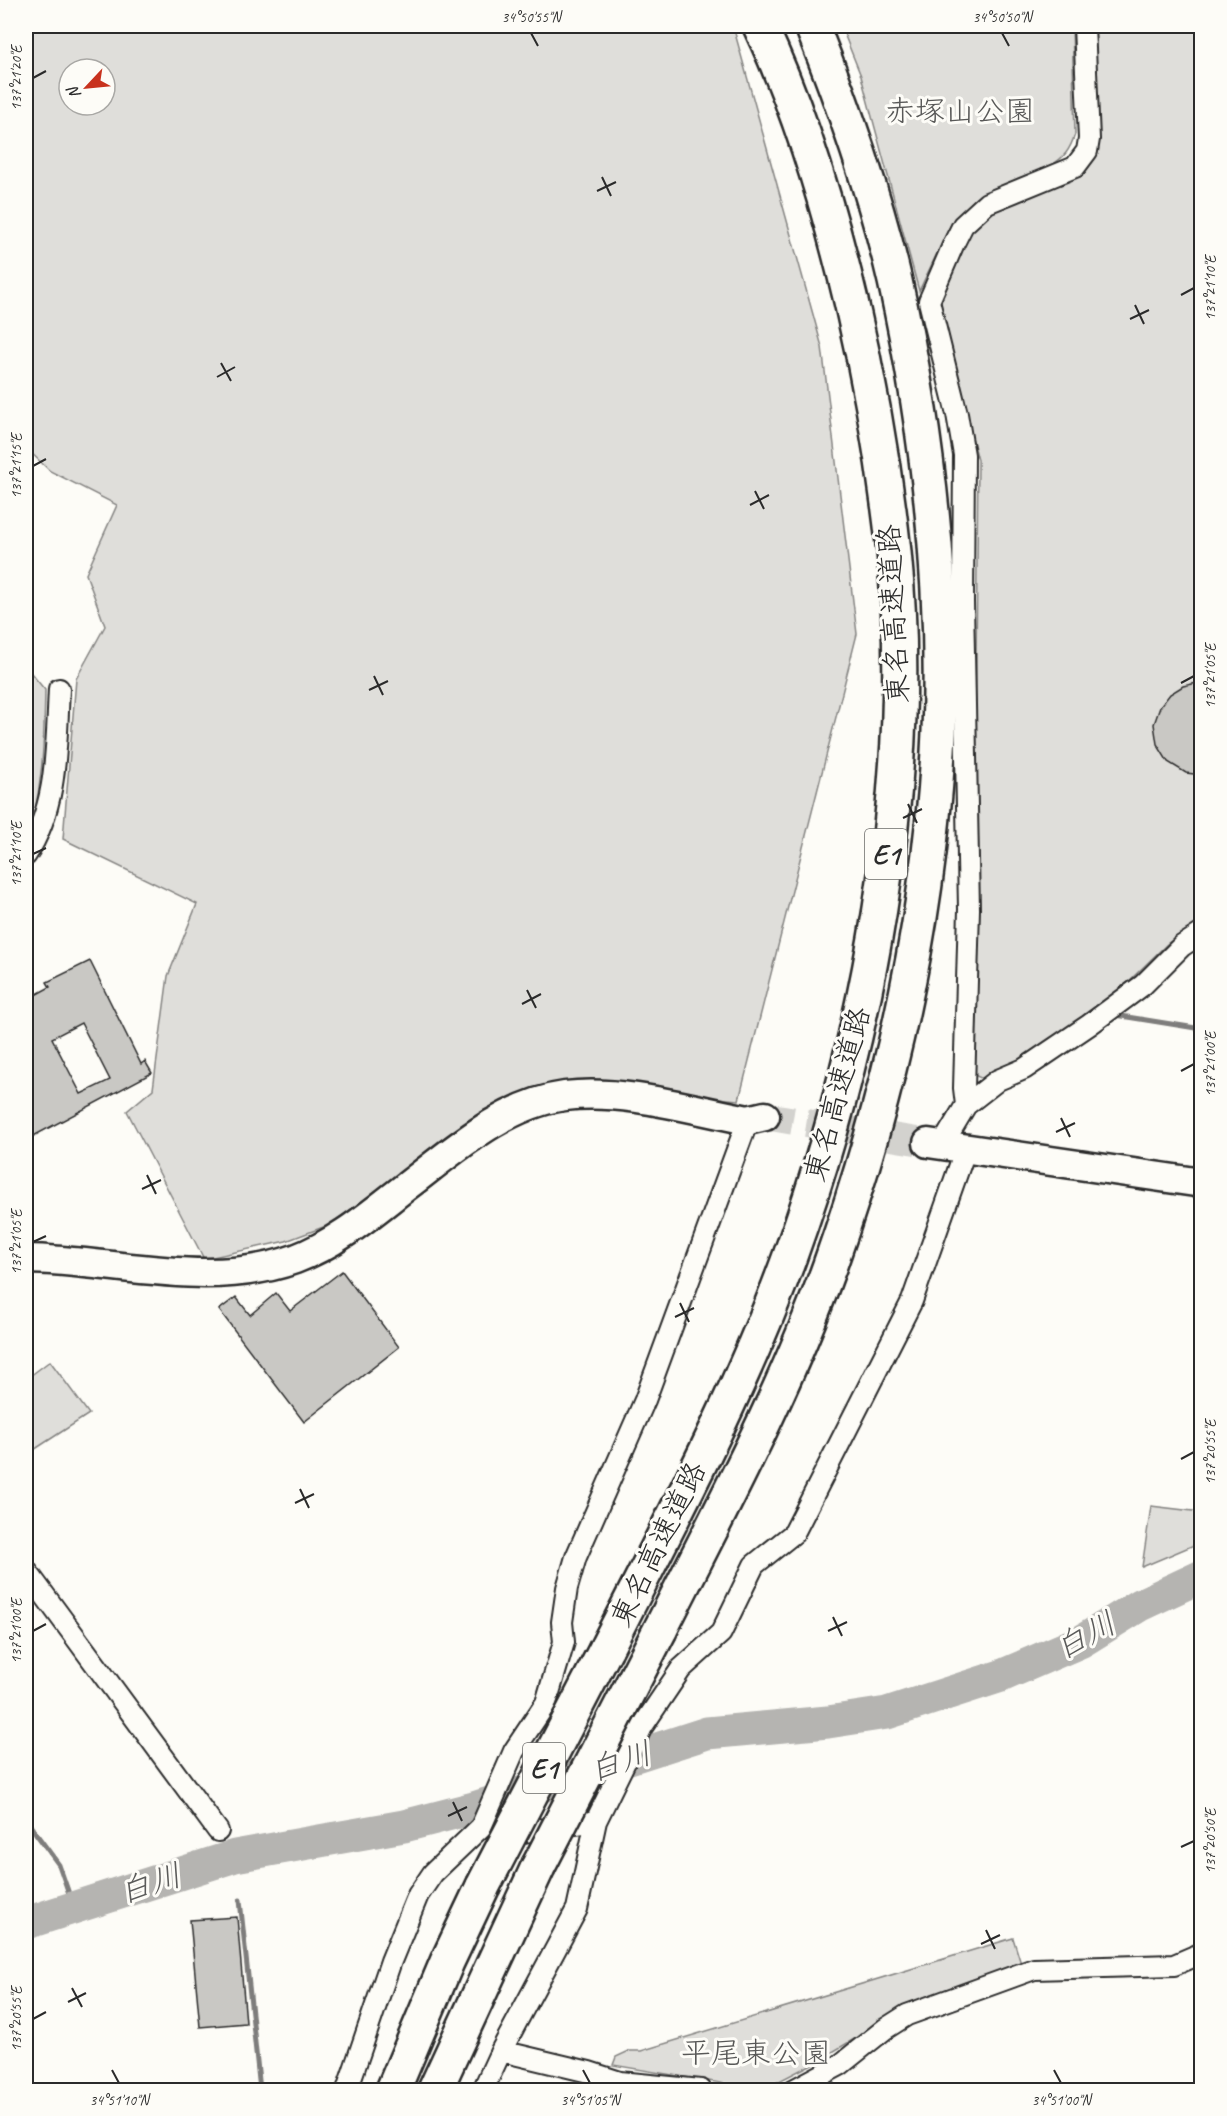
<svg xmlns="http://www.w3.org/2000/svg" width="1227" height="2116" font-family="Caveat,'Klee One',sans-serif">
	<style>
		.green { fill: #dfdeda; stroke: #858482; stroke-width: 1.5; fill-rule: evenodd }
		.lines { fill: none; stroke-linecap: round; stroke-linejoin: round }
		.stream { stroke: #7e7d7b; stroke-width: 5 }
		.river { stroke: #b5b4b1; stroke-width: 33 }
		.building { fill: #c9c8c4; stroke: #2b2b2b; stroke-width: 1.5; fill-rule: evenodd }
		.secondary-tunnel { stroke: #d3d2ce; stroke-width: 28; stroke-dasharray: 28 14; stroke-linecap: butt }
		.street-casing { stroke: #2b2b2b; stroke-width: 24 }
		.secondary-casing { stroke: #2b2b2b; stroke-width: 33 }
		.highway-casing { stroke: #2b2b2b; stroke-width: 38 }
		.street { stroke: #fdfcf7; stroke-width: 20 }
		.secondary { stroke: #fdfcf7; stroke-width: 28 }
		.highway { stroke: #fdfcf7; stroke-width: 33 }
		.highway-bridge-casing { stroke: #2b2b2b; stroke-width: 38; stroke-linecap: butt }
		.highway-bridge { stroke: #fdfcf7; stroke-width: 33 }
		.ticks { fill: none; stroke: #2b2b2b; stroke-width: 2 }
		.labels { text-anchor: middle; stroke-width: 6; stroke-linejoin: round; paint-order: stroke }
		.shield { fill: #fdfcf7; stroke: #6a6a68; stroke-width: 1.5 }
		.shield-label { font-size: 28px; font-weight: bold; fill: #2b2b2b }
		.park-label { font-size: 30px; fill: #585857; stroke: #fdfcf7 }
		.street-label { font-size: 30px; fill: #2b2b2b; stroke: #fdfcf7 }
		.water-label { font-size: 32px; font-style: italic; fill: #5b5b5a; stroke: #fdfcf7 }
		.neatline { fill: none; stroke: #2b2b2b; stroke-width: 2 }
		.ticks-label { font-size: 15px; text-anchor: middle; fill: #2b2b2b }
	</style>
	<rect width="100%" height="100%" fill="#fdfcf7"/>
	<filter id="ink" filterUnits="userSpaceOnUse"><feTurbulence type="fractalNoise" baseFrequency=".0167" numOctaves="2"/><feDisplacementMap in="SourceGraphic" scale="12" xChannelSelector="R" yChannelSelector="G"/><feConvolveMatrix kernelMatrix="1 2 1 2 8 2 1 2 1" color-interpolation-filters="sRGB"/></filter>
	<g filter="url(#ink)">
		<path class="green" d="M26,26H733L822,347L857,634L739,1100L578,1086L387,1187L326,1226L286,1241L204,1259L127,1111L153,1089L168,976L197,904L63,839L76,679L105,626L86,574L117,505L50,471L26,448ZM69,69H105V105H69Z
			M841,26H1072L1075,134C1070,150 1064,158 1050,166L976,198L952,222L919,291L861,76Z
			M1091,26H1201V923L1168,943L1128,982L1072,1028L1010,1068L985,1080L972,1074L978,460L938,307L961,242L985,210L1074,174L1098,149Z
			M26,667L45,690C44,742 43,794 26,843Z
			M50,1361L89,1414L26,1455V1379Z
			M1151,1506L1201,1512V1542L1142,1567Z
			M1013,1938L1022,1967L906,2008L814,2063L762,2090L613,2065L616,2057L629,2051H641Z"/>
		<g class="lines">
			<path class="stream" d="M1115,1015L1202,1029
				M26,1820L59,1865L74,1908
				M240,1900L260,2090"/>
			<path class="river" d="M26,1923L235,1856L404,1826L474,1808L707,1733L828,1722L887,1713L1001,1676L1082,1641L1140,1605L1202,1576"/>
		</g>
		<path class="building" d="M1202,682V775L1186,773L1168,762L1157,744L1154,724L1160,707L1170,694L1183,686Z
			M90,961L141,1064L145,1061L152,1073L26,1140V1000L50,987L47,982ZM81,1023L110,1080L81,1094L52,1038Z
			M342,1271L399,1347L304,1422L219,1310L236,1297L250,1315L276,1293L290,1311Z
			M237,1917L246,2023L200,2027L190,1920Z"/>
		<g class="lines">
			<path class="secondary-tunnel" d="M765,1116L928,1143"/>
			<defs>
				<path id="street" d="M26,855C58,806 56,747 59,689
					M966,1105L964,1088L969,909L963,602L964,455L957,414L929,301L954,243L963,225L987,203L1075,167L1087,151L1089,139L1084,26
					M942,1145L966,1105L998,1080L1024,1069L1089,1025L1143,985L1182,946L1202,933
					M26,1570L218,1831
					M504,1835L596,1821
					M501,2051L589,2072L620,2082L701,2090
					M347,2090L391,1961L418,1895L433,1873L481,1827L514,1751L546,1703L564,1642L562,1622L567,1588L576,1557L645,1400L748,1120
					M483,2090L501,2051L577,1909L596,1821L642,1727L681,1669L721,1633L754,1565L794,1533L912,1301L966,1148
					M793,2090L840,2065L885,2029L907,2015L1034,1969L1174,1965L1202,1953"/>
				<path id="secondary" d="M928,1143L1202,1183
					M26,1259C114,1260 209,1290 295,1259C338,1243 373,1212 408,1185C454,1150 505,1104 565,1096C625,1089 690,1109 748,1120L765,1116"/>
				<path id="highway" d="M660,1630C720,1511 785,1391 830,1265C891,1093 931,914 939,732C945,582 927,427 895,281C875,194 845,109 812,26
					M606,1649C671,1521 741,1391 790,1256C868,1041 917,781 894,552C885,468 870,383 851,301C829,208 801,112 760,26
					M393,2090L447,1962L483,1886
					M435,2090L538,1867"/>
			</defs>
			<use href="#street" class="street-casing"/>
			<use href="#secondary" class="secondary-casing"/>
			<use href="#highway" class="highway-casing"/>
			<use href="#street" class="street"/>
			<use href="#secondary" class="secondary"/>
			<use href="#highway" class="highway"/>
			<defs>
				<path id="highway-bridge" d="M538,1867L660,1630
					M483,1886L606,1649"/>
			</defs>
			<use href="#highway-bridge" class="highway-bridge-casing"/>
			<use href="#highway-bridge" class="highway-bridge"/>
		</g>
	</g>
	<path class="ticks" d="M531,33L538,46M1002,33L1009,46M33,78L46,71M602,177L611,196M597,191L616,182M1181,295L1194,288M1135,305L1144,324M1130,319L1149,310M221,363L231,381M217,377L235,367M33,466L46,459M755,491L764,509M750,505L769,495M374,676L383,695M1181,683L1194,676M369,690L388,681M908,804L917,823M903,818L922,809M33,854L46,848M527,990L536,1008M522,1004L541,994M1181,1071L1194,1064M1061,1118L1070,1137M1056,1132L1075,1123M147,1175L156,1194M142,1189L161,1180M33,1242L46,1236M680,1303L689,1322M675,1317L694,1308M1181,1459L1194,1452M300,1489L309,1508M295,1503L314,1494M833,1617L842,1636M33,1631L46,1624M828,1631L847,1622M453,1802L462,1821M448,1816L467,1807M1181,1847L1194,1841M986,1930L995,1949M981,1944L1000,1935M72,1988L82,2007M68,2002L86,1993M33,2019L46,2012M112,2070L119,2083M583,2070L590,2083M1054,2070L1061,2083"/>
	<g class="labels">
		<g class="shield">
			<rect x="865" y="829" width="42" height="50" rx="4.5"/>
			<rect x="523" y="1743" width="42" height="50" rx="4.5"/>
		</g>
		<g class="shield-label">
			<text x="886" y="864">E1</text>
			<text x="544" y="1778">E1</text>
		</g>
		<g class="park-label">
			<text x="960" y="121">赤塚山公園</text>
			<text x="756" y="2063">平尾東公園</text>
		</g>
		<g class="street-label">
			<text transform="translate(893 614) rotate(-93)" y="10">東名高速道路</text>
			<text transform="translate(837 1094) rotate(-75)" y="10">東名高速道路</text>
			<text transform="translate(658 1544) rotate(-64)" y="10">東名高速道路</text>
		</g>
		<g class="water-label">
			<text transform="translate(1085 1635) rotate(-28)" y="11">白川</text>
			<text transform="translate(620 1761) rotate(-18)" y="11">白川</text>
			<text transform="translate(150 1883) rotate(-18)" y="11">白川</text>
		</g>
	</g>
	<rect width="1227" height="2116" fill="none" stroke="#fdfcf7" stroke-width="66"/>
	<g transform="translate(87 87) rotate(244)"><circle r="28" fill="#fdfcf7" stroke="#a9a8a5" stroke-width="1.5"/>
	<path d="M0-4.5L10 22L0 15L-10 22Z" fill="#c8321e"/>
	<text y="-9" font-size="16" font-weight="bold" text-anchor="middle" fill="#2b2b2b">N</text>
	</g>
	<rect x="33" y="33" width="1161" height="2050" class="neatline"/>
	<g class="ticks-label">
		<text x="531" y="22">34°50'55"N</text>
		<text x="1002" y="22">34°50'50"N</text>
		<text transform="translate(16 78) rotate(-90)" y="5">137°21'20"E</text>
		<text transform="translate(1210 288) rotate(-90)" y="5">137°21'10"E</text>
		<text transform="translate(16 466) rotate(-90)" y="5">137°21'15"E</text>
		<text transform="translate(1210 676) rotate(-90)" y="5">137°21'05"E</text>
		<text transform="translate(16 854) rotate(-90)" y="5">137°21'10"E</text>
		<text transform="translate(1210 1064) rotate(-90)" y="5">137°21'00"E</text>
		<text transform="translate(16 1242) rotate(-90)" y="5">137°21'05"E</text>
		<text transform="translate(1210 1452) rotate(-90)" y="5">137°20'55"E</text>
		<text transform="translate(16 1631) rotate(-90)" y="5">137°21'00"E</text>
		<text transform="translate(1210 1841) rotate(-90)" y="5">137°20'50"E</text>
		<text transform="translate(16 2019) rotate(-90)" y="5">137°20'55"E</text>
		<text x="119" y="2105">34°51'10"N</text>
		<text x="590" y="2105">34°51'05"N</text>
		<text x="1061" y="2105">34°51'00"N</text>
	</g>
</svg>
